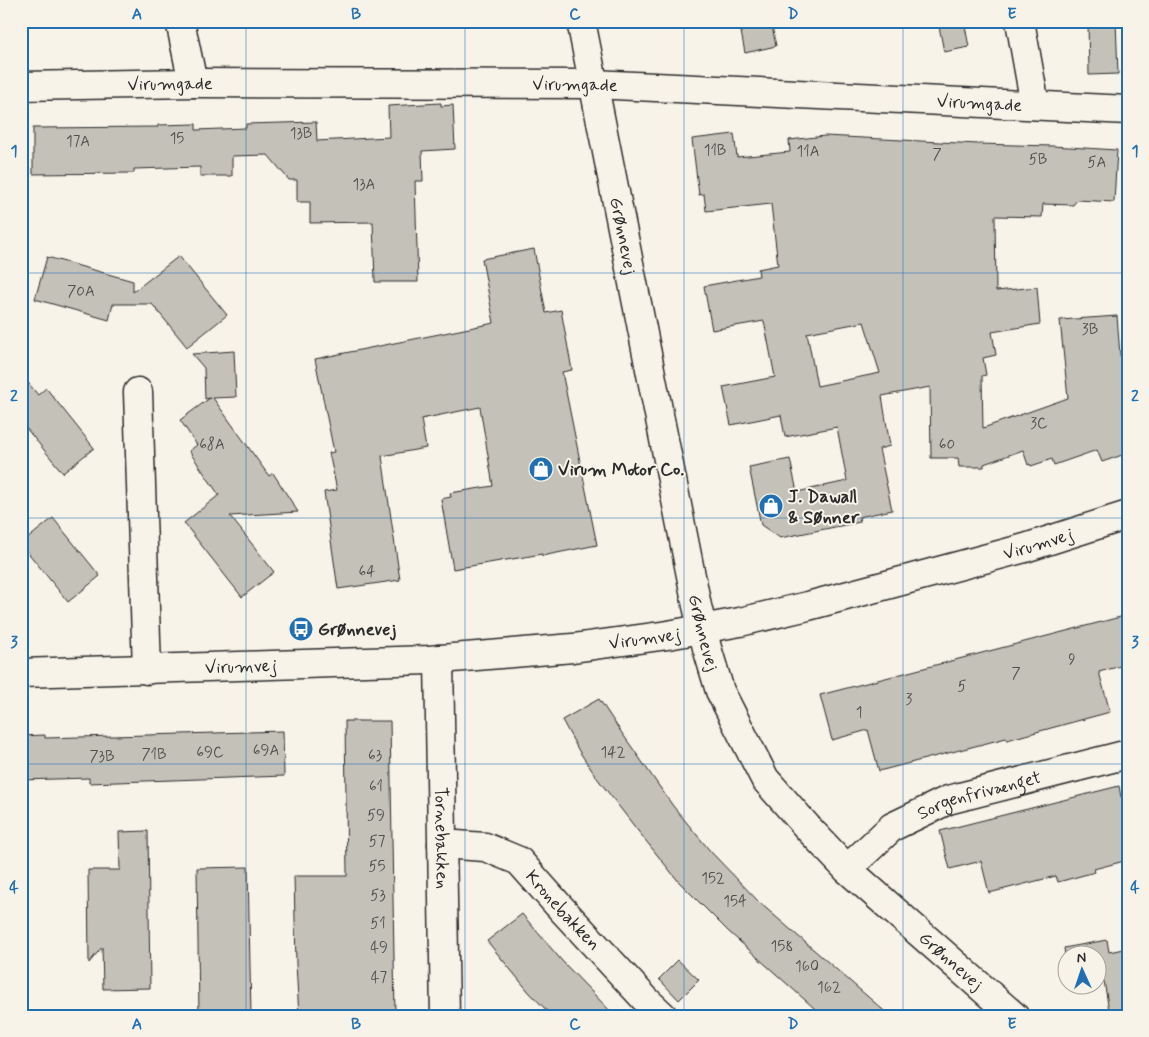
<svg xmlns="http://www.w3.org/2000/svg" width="1149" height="1037" font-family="Mynerve,sans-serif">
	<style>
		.building { fill: #c4c1b9; stroke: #2b2b2b; fill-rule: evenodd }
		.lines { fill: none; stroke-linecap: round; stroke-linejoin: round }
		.minor-casing { stroke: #2b2b2b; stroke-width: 31 }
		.tertiary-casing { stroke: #2b2b2b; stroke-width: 31 }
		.minor { stroke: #f7f3e8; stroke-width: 28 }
		.tertiary { stroke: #f7f3e8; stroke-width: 28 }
		.grid { fill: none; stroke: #1f6fb2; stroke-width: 1; stroke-opacity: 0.55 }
		.labels { text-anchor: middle; stroke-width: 4; stroke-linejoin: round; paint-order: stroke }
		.number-label { font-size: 15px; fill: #51504e }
		.street-label { font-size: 18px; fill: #2b2b2b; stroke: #f7f3e8 }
		.poi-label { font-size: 18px; font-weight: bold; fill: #2b2b2b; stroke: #f7f3e8; text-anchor: start }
		.neatline { fill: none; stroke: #1f6fb2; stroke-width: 2 }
		.grid-label { font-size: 16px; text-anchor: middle; font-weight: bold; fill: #1f6fb2 }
	</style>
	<rect width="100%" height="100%" fill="#f7f3e8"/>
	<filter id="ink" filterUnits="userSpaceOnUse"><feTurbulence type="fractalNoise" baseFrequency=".02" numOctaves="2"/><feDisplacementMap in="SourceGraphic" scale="10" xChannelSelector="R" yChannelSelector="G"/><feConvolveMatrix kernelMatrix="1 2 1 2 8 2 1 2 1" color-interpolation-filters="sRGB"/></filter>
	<g filter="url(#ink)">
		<path class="building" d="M739,21H771L776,46L745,53Z
			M938,21H964L969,47L944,52Z
			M1088,21H1116L1118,74L1089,75Z
			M441,103V106L453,105L455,149L422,151L423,181H415L418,282H375L373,222L310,223V202H297V180H289L268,155L232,156V176H200V167L134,169V173L33,174V128L158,127V125L196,124V130L246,128V124L316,122L317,141L389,137L388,106Z
			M734,134L737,157L790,152L789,140L825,136L978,144L1052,146L1117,150L1114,202L1077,200L1073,205L1043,204L1042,217L995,216L996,291L1037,287L1040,324L992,332L996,355L983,358L986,375L982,376L983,428L1068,398L1060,320L1117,316L1120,355L1128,369V453L1102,462L1097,450L1054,465L1052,459L1031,466L1030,464L1028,465L1023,450L984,464V467H959L958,458H931L930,387L882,396L890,446L879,449L892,510L859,517L860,522L780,538L761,525L749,467L790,459L797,492L847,481L837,427L785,437L781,415L731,425L723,387L775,377L764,321L712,330L704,286L759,276L758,269L778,265L771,204L706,211L704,194L699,195L692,139ZM864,322L880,373L817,386L807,333Z
			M534,249L546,313L561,310L572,370L562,372L597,545L542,556V554L453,569L441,499L451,497L450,493L493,486L480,407L421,419L426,448L382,456L400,580L338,589L324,492L337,490L329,453L334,452L315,359L494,323L482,259Z
			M179,256L227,315L187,347L152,304H113L109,320L35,299L47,257L133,281V292Z
			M234,351L236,397L213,398L269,476L273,473L298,512L230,516L274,572L242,597L184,523L219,495L189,451L197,445L180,420L210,398L205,399L204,368L192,354Z
			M21,374L38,395L46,388L94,448L63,473L21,422Z
			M53,518L100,576L68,602L21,544Z
			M1128,615V664L1099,672L1110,712L1007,740L1006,738L879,771L868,730L832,740L820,695Z
			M599,699L617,726L673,806L711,852L760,903L890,1016H823L729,932L679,882L638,831L597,778L579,751L562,720Z
			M345,721H390L395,1016H299L296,964L294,876H347Z
			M283,731L284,776L89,783V778L21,780V736L45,735V738Z
			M1119,786L1121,797L1128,796V860L1094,869L1095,872L1058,882L1056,876L989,893L981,861L950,869L940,831Z
			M148,831L150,988L103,989L102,947L89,963L88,870H120L119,832Z
			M248,867L251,1016H199L197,868Z
			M522,914L562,961L615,1016H552L529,992L487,941Z
			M1107,940L1109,952L1128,948V1016H1110L1104,981L1096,982V954H1066V963L1064,948Z
			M678,960L699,980L679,1000L659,979Z"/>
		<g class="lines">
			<defs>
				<g id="minor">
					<path d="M180,21L193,83"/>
					<path d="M1020,21L1035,105"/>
					<path id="s1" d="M21,86L193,83L593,84L1128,110"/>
					<path d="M138,392L147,670"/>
					<path id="s2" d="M439,659L445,1016"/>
					<path id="s3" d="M442,844L485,847L519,861L558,905L647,1001L663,1016"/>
					<path id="s4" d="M847,869L892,827L948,800L1128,754"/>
				</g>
				<g id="tertiary">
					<path id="s5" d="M581,21L697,606L707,648L720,691L765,779L808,828L847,869L1014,1016"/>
					<path id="s6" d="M21,673L429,660L573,648L668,635L740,622L808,606L1025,548L1128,515"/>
				</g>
			</defs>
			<use href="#minor" class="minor-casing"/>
			<use href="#tertiary" class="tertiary-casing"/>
			<use href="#minor" class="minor"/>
			<use href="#tertiary" class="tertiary"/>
		</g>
	</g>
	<path class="grid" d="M246,21V1016M465,21V1016M684,21V1016M903,21V1016M21,273H1128M21,518H1128M21,764H1128"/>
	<defs>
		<symbol id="shop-disc" viewBox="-11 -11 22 22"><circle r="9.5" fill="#1f6fb2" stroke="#f7f3e8"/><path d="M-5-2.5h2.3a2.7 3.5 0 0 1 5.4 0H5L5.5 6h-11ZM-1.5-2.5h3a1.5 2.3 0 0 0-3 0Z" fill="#fff"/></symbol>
		<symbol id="bus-disc" viewBox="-11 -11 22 22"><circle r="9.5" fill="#1f6fb2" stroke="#f7f3e8"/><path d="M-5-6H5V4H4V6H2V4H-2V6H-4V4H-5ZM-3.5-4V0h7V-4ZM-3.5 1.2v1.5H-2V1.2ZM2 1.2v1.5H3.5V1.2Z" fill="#fff"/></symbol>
	</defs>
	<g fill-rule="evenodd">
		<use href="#shop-disc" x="527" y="455" width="28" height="28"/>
		<use href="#shop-disc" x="757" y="492" width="28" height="28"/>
		<use href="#bus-disc" x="287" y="615" width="28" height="28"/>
	</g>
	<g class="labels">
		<g class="number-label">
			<text x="301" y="138">13B</text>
			<text x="177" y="143">15</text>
			<text x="78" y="146">17A</text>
			<text x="715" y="155">11B</text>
			<text x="808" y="156">11A</text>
			<text x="937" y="159">7</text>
			<text x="1038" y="164">5B</text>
			<text x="1097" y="167">5A</text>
			<text x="364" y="189">13A</text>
			<text x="81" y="296">70A</text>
			<text x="1090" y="334">3B</text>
			<text x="1039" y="428">3C</text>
			<text x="212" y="449">68A</text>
			<text x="947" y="449">60</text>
			<text x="367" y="576">64</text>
			<text x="1072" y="664">9</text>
			<text x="1016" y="678">7</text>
			<text x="962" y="691">5</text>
			<text x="909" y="704">3</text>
			<text x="859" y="717">1</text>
			<text x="266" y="755">69A</text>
			<text x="210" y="757">69C</text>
			<text x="613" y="757">142</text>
			<text x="154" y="759">71B</text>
			<text x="375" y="760">63</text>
			<text x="102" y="761">73B</text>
			<text x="376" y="791">61</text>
			<text x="376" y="820">59</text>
			<text x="377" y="846">57</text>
			<text x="377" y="871">55</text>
			<text x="713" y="883">152</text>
			<text x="378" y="900">53</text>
			<text x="735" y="906">154</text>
			<text x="378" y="928">51</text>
			<text x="782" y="951">158</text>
			<text x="379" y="952">49</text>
			<text x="807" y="971">160</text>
			<text x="379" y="982">47</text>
			<text x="829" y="992">162</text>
		</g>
		<g class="street-label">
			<text dy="6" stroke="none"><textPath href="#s1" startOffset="149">Virumgade</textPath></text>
			<text dy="6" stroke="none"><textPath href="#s1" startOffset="554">Virumgade</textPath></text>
			<text dy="6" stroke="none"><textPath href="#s1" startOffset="959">Virumgade</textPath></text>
			<text dy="6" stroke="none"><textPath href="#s5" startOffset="219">Grønnevej</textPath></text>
			<text dy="6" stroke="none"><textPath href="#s6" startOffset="1030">Virumvej</textPath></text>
			<text dy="6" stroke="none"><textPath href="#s5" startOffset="624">Grønnevej</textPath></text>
			<text dy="6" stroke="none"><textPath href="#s6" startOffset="625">Virumvej</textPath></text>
			<text dy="6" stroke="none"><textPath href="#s6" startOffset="220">Virumvej</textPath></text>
			<text dy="6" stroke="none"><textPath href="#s4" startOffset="155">Sorgenfrivænget</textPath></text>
			<text dy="6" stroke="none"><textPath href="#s2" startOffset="179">Tornebakken</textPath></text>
			<text dy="6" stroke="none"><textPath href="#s3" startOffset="146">Kronebakken</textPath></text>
			<text dy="6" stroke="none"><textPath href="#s5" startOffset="1044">Grønnevej</textPath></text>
		</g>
		<g class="poi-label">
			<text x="558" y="475">Virum Motor Co.</text>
			<text x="788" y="502">J. Dawall<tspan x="788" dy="21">&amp; Sønner</tspan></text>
			<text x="318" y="635">Grønnevej</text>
		</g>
	</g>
	<rect width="1149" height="1037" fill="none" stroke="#f7f3e8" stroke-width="55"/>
	<g transform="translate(1082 970) rotate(357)"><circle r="24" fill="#f7f3e8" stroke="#a5a39c"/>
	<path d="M0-4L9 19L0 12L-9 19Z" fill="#1f6fb2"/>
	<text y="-8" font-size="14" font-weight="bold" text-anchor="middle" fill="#2b2b2b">N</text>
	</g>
	<rect x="28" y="28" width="1094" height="982" class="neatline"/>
	<g class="grid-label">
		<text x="137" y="19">A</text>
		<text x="356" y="19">B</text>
		<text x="575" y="19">C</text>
		<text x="793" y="19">D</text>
		<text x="1012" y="19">E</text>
		<text x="14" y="156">1</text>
		<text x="1135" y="156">1</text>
		<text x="14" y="401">2</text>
		<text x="1135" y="401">2</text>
		<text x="14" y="647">3</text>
		<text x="1135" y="647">3</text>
		<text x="14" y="892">4</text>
		<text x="1135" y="892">4</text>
		<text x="137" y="1029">A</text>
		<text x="356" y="1029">B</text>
		<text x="575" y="1029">C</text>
		<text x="793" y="1029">D</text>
		<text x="1012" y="1029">E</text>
	</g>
</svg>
